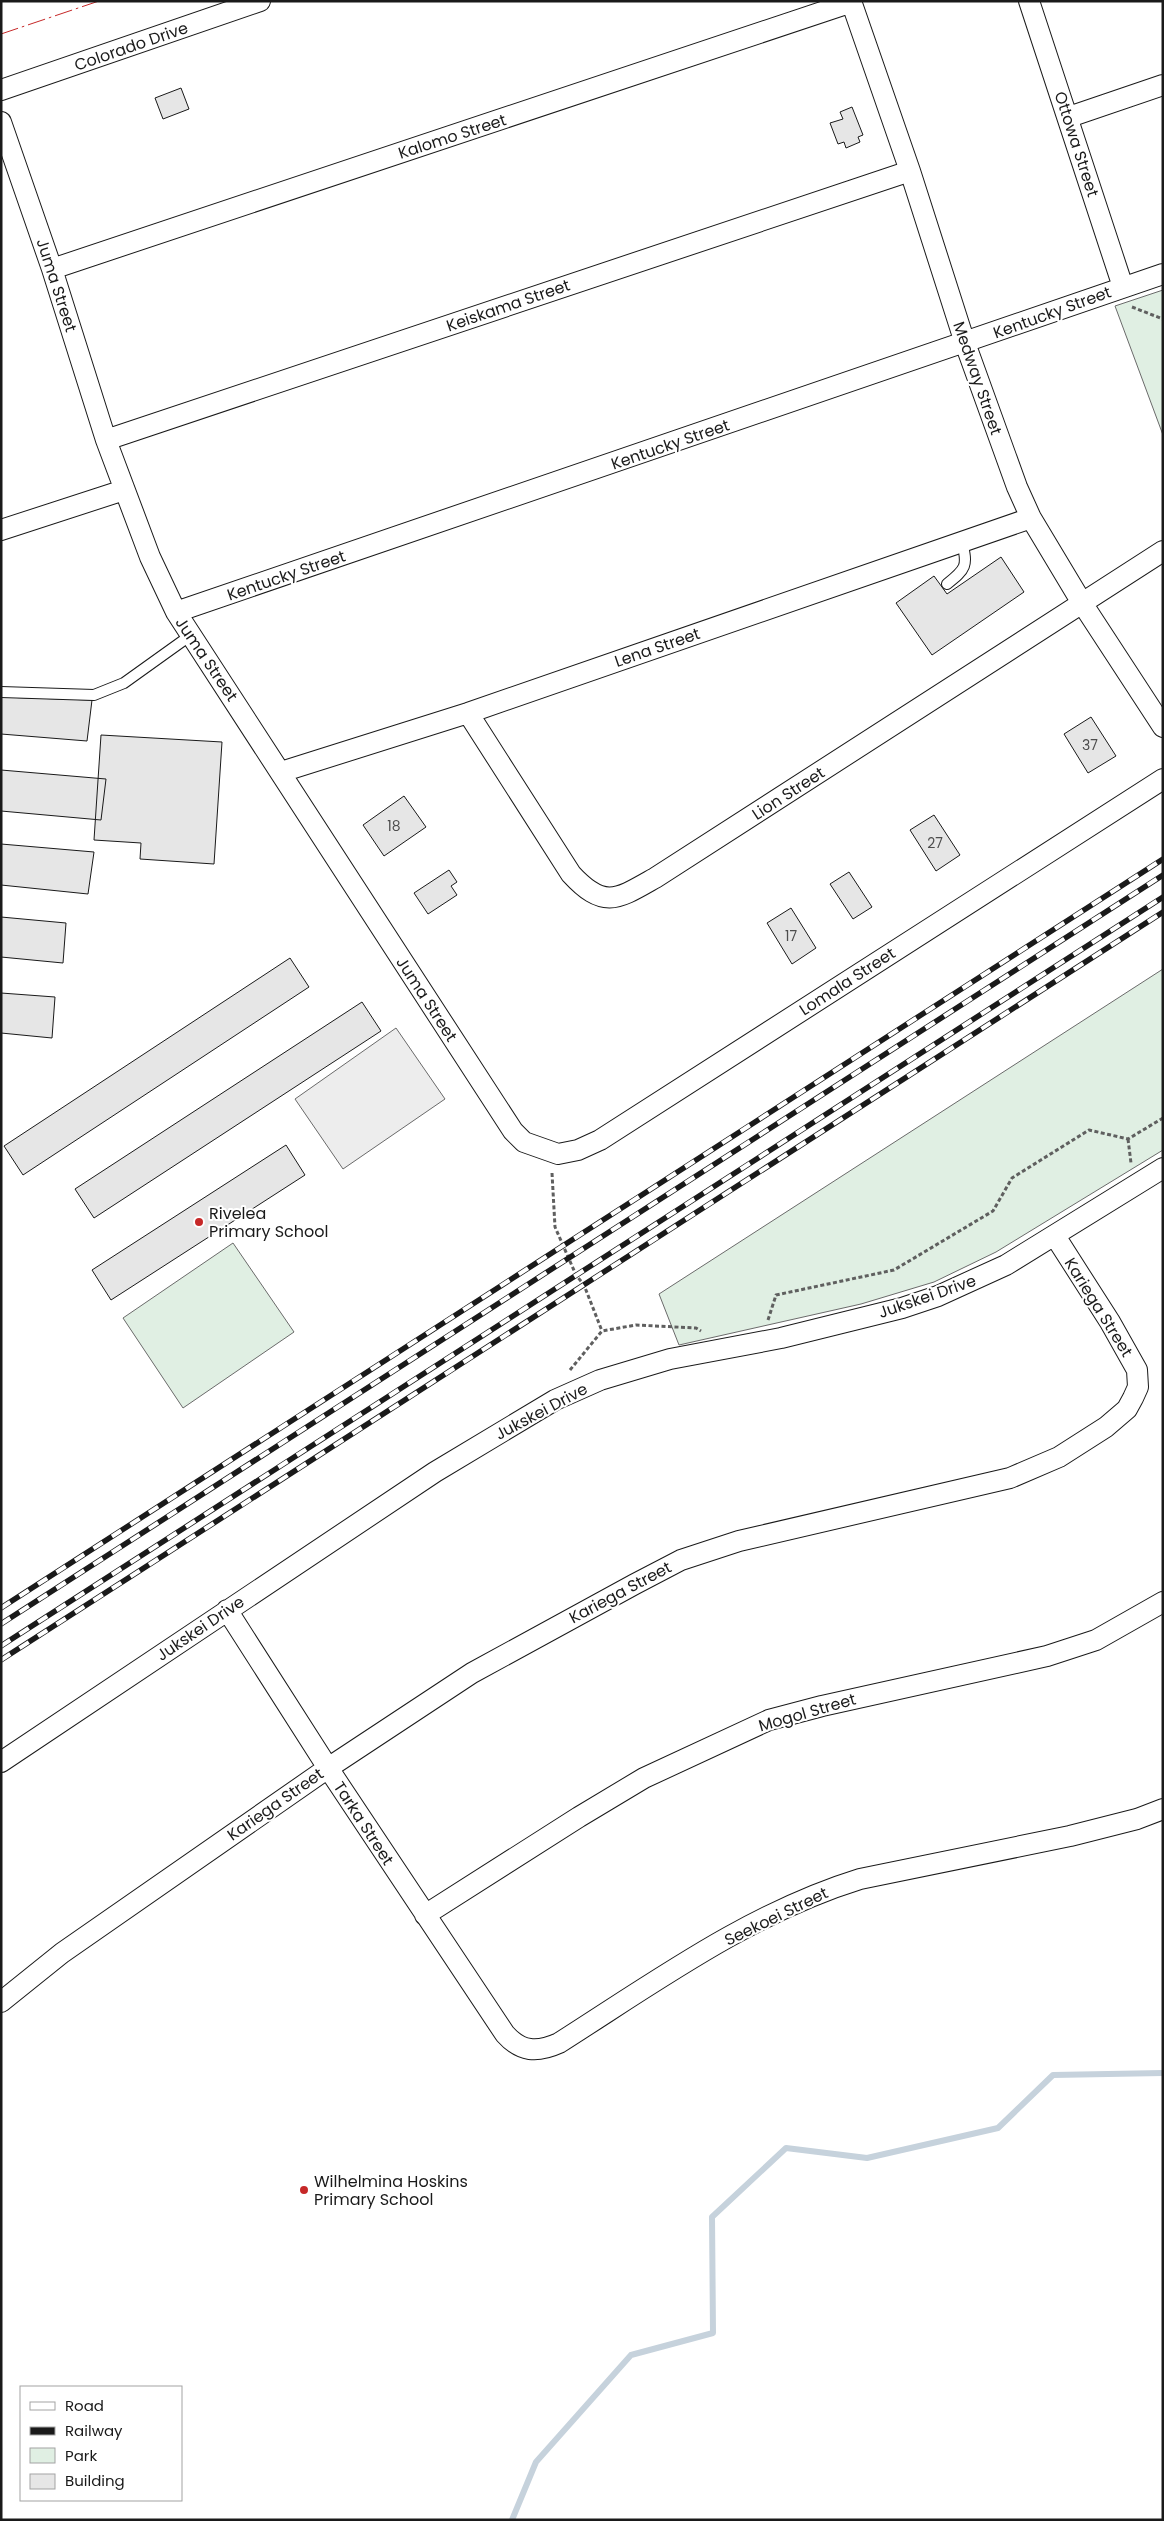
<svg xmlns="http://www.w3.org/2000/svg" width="1164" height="2521" font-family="Poppins,sans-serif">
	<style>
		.green { fill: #e0efe3; stroke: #6a6a6a }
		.parking { fill: #ededed; stroke: #6a6a6a }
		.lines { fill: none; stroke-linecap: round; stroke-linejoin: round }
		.stream { stroke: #c6d2dc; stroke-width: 6 }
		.building { fill: #e6e6e6; stroke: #1a1a1a }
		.service-casing { stroke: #1a1a1a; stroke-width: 12 }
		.minor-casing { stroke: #1a1a1a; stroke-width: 22 }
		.path { stroke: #5f5f5f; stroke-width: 3; stroke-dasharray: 4 2.5; stroke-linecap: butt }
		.service { stroke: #fff; stroke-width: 10 }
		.minor { stroke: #fff; stroke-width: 20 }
		.rail-casing { stroke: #1a1a1a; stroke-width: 5.5 }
		.rail { stroke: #fff; stroke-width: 4; stroke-dasharray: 11; stroke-linecap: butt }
		.power { stroke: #c62828; stroke-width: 1; stroke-dasharray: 18 4 2.5 4; stroke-linecap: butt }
		.poi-dot { fill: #c62828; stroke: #fff; stroke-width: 2 }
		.labels { text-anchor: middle; stroke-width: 4; stroke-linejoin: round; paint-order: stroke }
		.number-label { font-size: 14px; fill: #4d4d4d }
		.street-label { font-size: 16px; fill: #1a1a1a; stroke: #fff }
		.poi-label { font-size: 16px; fill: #1a1a1a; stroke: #fff; text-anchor: start }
	</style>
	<rect width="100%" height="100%" fill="#fff"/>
	<path class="green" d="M1163,290V435L1115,306Z
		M1163,969V1150L996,1252L934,1282L861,1304L679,1345L659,1294Z
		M233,1243L294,1332L183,1408L123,1318Z"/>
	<path class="parking" d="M396,1028L445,1099L343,1169L295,1099Z"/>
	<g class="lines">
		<path class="stream" d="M512,2520L536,2462L631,2355L713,2333L712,2217L786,2148L867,2158L998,2128L1053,2075L1163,2073"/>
	</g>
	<path class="building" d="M181,88L189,109L163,119L155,98Z
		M852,107L863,135L858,137L860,142L846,148L844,142L838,144L830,123L843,119L840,112Z
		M1001,557L1024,592L932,655L896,603L934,576L947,594Z
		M1,697L92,700L87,741L1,734Z
		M1091,717L1116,756L1088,773L1064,734Z
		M101,735L222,742L214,864L140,859L141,843L94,840Z
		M1,770L106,779L101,820L1,811Z
		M404,796L426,827L384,856L363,825Z
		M934,815L960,855L936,871L910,830Z
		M1,844L94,852L88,894L1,885Z
		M449,870L457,882L451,886L457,895L428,914L414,893Z
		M849,872L872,907L853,919L830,884Z
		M791,908L816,948L792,964L767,923Z
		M1,917L66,923L63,963L1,957Z
		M290,958L309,987L23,1175L4,1146Z
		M1,993L55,997L52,1038L1,1033Z
		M362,1002L381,1031L94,1218L75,1189Z
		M286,1145L305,1175L111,1300L92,1270Z"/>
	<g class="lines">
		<defs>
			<path id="service" d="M947,584C966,569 968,566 962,542
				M1,692L94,695L124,683L191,635"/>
			<path id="minor" d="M851,1L910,171L965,343L1017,487L1031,518L1082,603L1163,727
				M1029,1L1123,287
				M1,90L260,1
				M1069,117L1163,85
				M1,122L52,269L106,440L150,557L176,612L513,1131L524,1142L558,1154L578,1150L600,1140L1163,779
				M52,269L852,2
				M106,440L910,171
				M1,530L124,490
				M176,612L1163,274
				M468,713L571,874C604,910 618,899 655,878L1163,551
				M281,772L468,713L1031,518
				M227,1610L328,1768L505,2034C521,2052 537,2053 559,2043C655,1982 750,1913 860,1879L1070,1836L1137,1819L1163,1809
				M1,1762L435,1472L555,1400L600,1380L670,1359L781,1338L902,1308L938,1296L1006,1265L1163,1168
				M425,1915L579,1817L644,1778L769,1720L822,1706L1047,1656L1096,1640L1163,1602
				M1,2002L62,1953L328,1768L472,1673L635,1584L681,1560L739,1541L1010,1478L1059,1457L1106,1427L1127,1409L1133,1398L1138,1387L1137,1370L1110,1322L1055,1236"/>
		</defs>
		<use href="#service" class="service-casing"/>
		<use href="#minor" class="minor-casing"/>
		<path class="path" d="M1132,307L1163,319
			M1128,1139L1131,1163
			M552,1173L555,1227L576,1275L584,1285L602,1331
			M768,1320L776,1295L894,1270L993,1211L1012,1178L1089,1130L1128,1139L1163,1118
			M570,1370L602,1331L636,1325L696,1328L701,1331"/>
		<use href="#service" class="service"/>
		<use href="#minor" class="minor"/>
		<defs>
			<path id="rail" d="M1,1608L1163,859
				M1,1624L1163,875
				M1,1646L1163,897
				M1,1660L1163,912"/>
		</defs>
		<use href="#rail" class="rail-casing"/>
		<use href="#rail" class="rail"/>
		<path class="power" d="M1,34L99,1"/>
	</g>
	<g class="poi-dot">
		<circle cx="199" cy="1222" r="5"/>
		<circle cx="304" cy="2190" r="5"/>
	</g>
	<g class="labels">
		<g class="number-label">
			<text x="1090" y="750">37</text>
			<text x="394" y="831">18</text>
			<text x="935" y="848">27</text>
			<text x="791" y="941">17</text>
		</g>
		<g class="street-label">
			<text transform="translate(131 46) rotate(-19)" y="6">Colorado Drive</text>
			<text transform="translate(452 136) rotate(-18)" y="6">Kalomo Street</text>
			<text transform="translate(1077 144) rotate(72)" y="6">Ottowa Street</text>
			<text transform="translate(57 285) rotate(72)" y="6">Juma Street</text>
			<text transform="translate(508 305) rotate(-19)" y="6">Keiskama Street</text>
			<text transform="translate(1052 312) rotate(-20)" y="6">Kentucky Street</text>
			<text transform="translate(978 378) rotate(71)" y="6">Medway Street</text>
			<text transform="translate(670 444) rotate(-19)" y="6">Kentucky Street</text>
			<text transform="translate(286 575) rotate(-19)" y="6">Kentucky Street</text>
			<text transform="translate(657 647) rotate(-19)" y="6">Lena Street</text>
			<text transform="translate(207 659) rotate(56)" y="6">Juma Street</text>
			<text transform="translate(788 793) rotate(-33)" y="6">Lion Street</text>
			<text transform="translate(847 981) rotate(-33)" y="6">Lomala Street</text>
			<text transform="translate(427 999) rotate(57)" y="6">Juma Street</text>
			<text transform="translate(927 1296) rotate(-19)" y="6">Jukskei Drive</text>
			<text transform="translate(1099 1307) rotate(58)" y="6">Kariega Street</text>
			<text transform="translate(541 1411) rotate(-28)" y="6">Jukskei Drive</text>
			<text transform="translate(620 1592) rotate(-28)" y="6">Kariega Street</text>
			<text transform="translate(200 1628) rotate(-34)" y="6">Jukskei Drive</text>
			<text transform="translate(807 1712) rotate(-16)" y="6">Mogol Street</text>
			<text transform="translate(275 1804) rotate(-35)" y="6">Kariega Street</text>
			<text transform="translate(364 1823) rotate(57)" y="6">Tarka Street</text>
			<text transform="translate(776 1916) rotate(-26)" y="6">Seekoei Street</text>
		</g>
		<g class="poi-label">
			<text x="209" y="1219">Rivelea<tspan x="209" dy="18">Primary School</tspan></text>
			<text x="314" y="2187">Wilhelmina Hoskins<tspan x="314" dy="18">Primary School</tspan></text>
		</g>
	</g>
	<rect width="1164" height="2521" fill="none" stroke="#1a1a1a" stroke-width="5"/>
	<rect x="20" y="2386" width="162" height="115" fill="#ffffff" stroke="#a3a3a3"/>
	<rect x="30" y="2402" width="25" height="8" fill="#ffffff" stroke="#a3a3a3"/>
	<text x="65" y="2411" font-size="15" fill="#1a1a1a">Road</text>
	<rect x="30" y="2427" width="25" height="8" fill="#1a1a1a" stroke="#a3a3a3"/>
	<text x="65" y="2436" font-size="15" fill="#1a1a1a">Railway</text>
	<rect x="30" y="2448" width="25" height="15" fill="#e0efe3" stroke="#a3a3a3"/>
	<text x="65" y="2461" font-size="15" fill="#1a1a1a">Park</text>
	<rect x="30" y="2474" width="25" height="15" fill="#e6e6e6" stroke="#a3a3a3"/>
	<text x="65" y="2486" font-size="15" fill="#1a1a1a">Building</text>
</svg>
